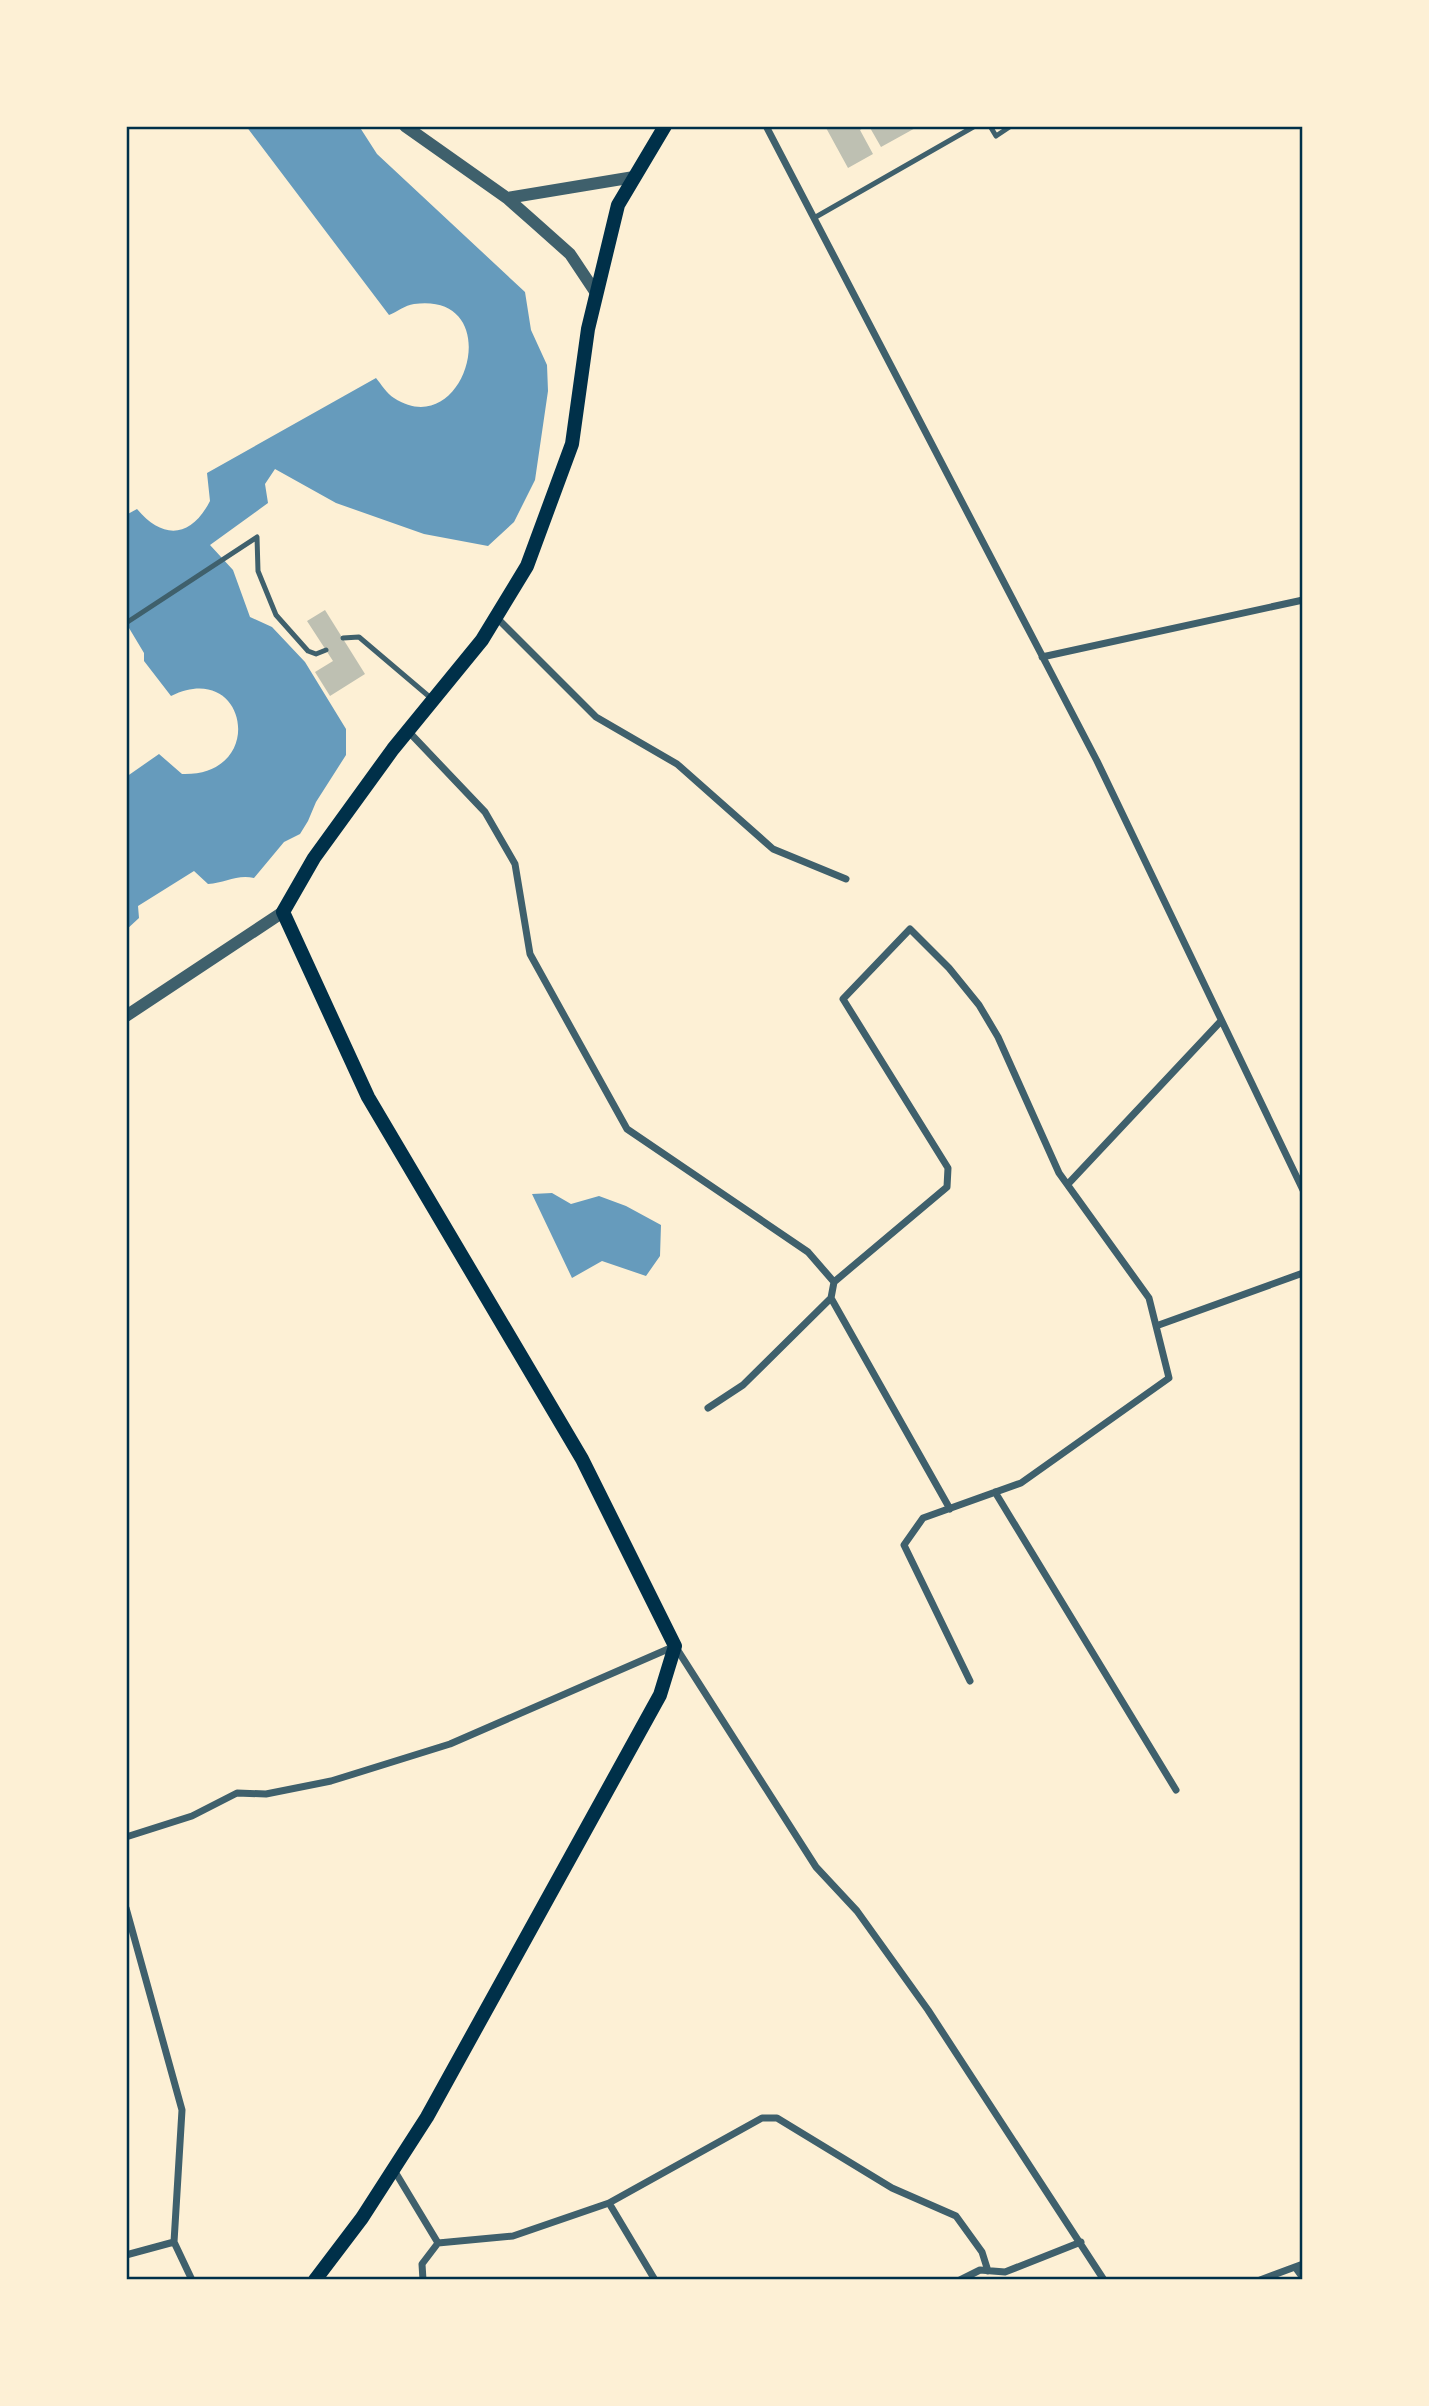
<svg xmlns="http://www.w3.org/2000/svg" width="1429" height="2406" font-family="Jost,sans-serif">
	<style>
		.water { fill: #669bbc }
		.building { fill: #bec0b2 }
		.lines { fill: none; stroke-linecap: round; stroke-linejoin: round }
		.service { stroke: #3f606c; stroke-width: 5 }
		.minor { stroke: #3f606c; stroke-width: 7 }
		.tertiary { stroke: #3f606c; stroke-width: 12 }
		.secondary { stroke: #003049; stroke-width: 14 }
		.neatline { fill: none; stroke: #003049; stroke-width: 2.5 }
	</style>
	<rect width="100%" height="100%" fill="#fdf0d5"/>
	<path class="water" d="M246,126H359L377,154L525,292L531,330L547,365L548,391L535,480L514,522L488,546L424,534L336,503L275,469L265,484L268,503L210,545L233,570L250,617L272,627L305,662L346,729V755L316,802L308,821L300,834L284,842L254,878C237,874 225,883 208,884L194,871L138,906L139,918L126,930V777L159,754L182,774C268,777 248,658 171,696L144,661V653L126,623V515L137,509C163,540 191,538 210,501L207,473L376,378C381,384 387,394 394,398C466,445 509,291 414,304C405,305 397,312 389,315Z
		M552,1193L571,1204L599,1196L626,1206L661,1225L660,1256L646,1276L602,1261L572,1278L532,1194Z"/>
	<path class="building" d="M825,126H866L860,130L873,154L848,168Z
		M869,126H919L881,147Z
		M325,610L365,674L330,696L315,672L333,661L307,621Z"/>
	<g class="lines">
		<path class="service" d="M990,126L996,136L1011,126
			M814,218L975,126
			M126,623L257,537L258,571L276,615L308,651L316,654L326,650
			M343,638L359,637L432,699"/>
		<path class="minor" d="M766,126L1097,761L1303,1190
			M496,617L596,717L677,764L773,849L846,879
			M1042,657L1303,600
			M408,731L485,812L515,864L530,954L627,1129L808,1252L834,1282
			M1068,1184L1221,1021
			M1156,1326L1303,1273
			M708,1408L743,1385L831,1298
			M995,1492L1176,1790
			M950,1509L831,1298L834,1282L947,1187L948,1168L843,999L910,929L949,968L979,1005L998,1037L1059,1173L1149,1298L1169,1378L1021,1483L923,1518L904,1545L970,1681
			M126,1837L192,1816L237,1793L266,1794L331,1781L450,1744L675,1646L816,1867L857,1911L928,2010L1104,2280
			M126,1908L182,2110L174,2242L192,2280
			M394,2170L438,2243L513,2236L609,2203L762,2118H777L892,2188L956,2216L982,2252L988,2271
			M609,2203L655,2280
			M126,2255L174,2242
			M1295,2267L1303,2278
			M423,2280L422,2264L438,2243
			M960,2280L980,2270L1005,2272L1081,2242
			M1260,2280L1303,2264"/>
		<path class="tertiary" d="M405,126L507,198L533,221L570,254L596,293
			M507,198L634,177
			M126,1016L283,912"/>
		<path class="secondary" d="M315,2280L362,2218L427,2117L660,1695L675,1646L582,1459L368,1097L283,912L314,858L393,749L482,640L527,566L572,444L588,329L618,205L665,126"/>
	</g>
	<rect width="1429" height="2406" fill="none" stroke="#fdf0d5" stroke-width="256"/>
	<rect x="128" y="128" width="1173" height="2150" class="neatline"/>
</svg>
